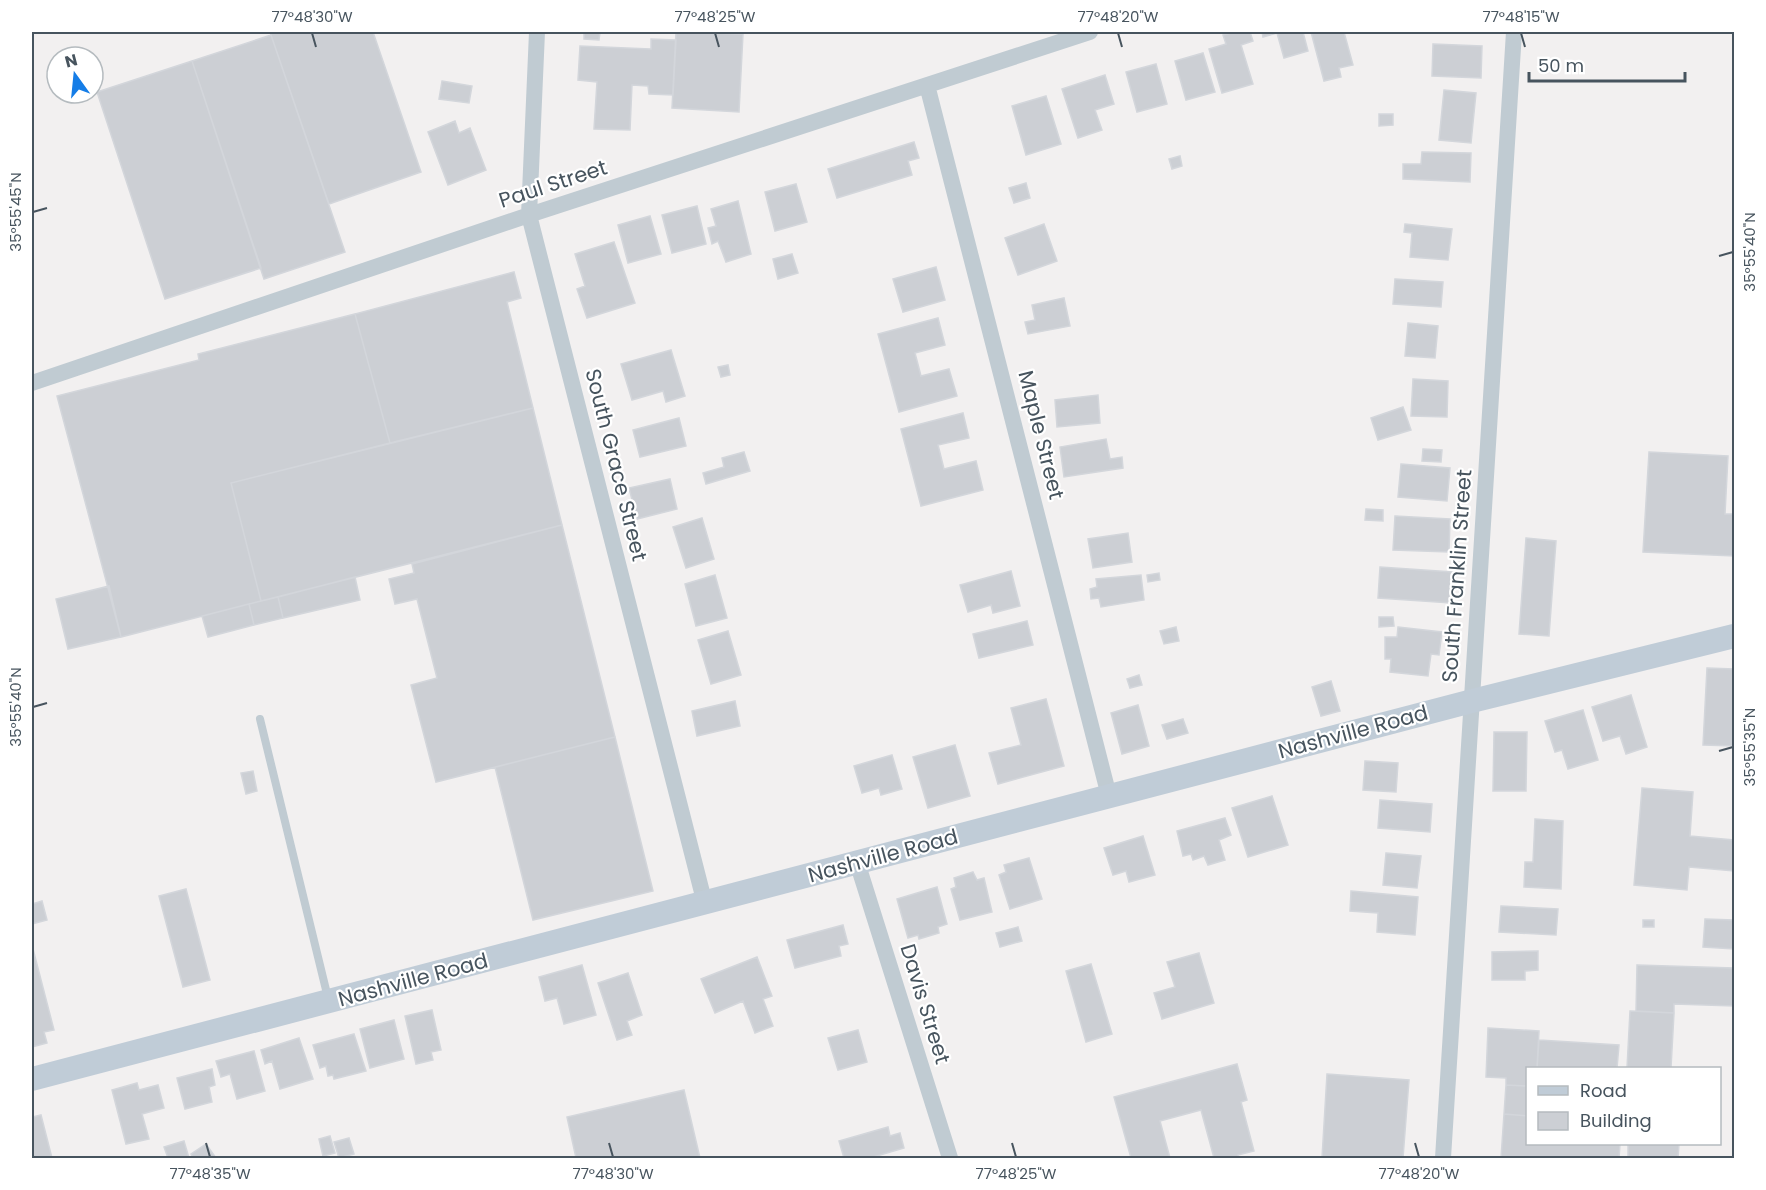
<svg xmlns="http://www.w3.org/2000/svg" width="1766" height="1190" font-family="Poppins,sans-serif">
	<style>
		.building { fill: #cccfd4; stroke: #d3d6db; stroke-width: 1.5 }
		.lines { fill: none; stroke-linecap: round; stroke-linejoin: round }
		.lane { stroke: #c0cbd2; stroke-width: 8 }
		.street { stroke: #c0cbd2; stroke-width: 16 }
		.secondary { stroke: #c0ccd7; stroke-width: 24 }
		.ticks { fill: none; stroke: #47545e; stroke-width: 2 }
		.labels { text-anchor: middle; stroke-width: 4.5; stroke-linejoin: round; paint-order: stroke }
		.street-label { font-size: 21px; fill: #47545e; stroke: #fff }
		.neatline { fill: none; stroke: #47545e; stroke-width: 2 }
		.ticks-label { font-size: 15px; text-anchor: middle; fill: #47545e }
	</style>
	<rect width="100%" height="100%" fill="#f2f0f0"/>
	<path class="building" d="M270,32H373L421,172L329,204Z
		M584,32H600L599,40L584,39Z
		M676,32L743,34L739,112L672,108Z
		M1235,32H1250L1253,41L1241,45L1253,84L1222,93L1209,49L1226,44L1223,35Z
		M1262,32H1303L1308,51L1284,58L1277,33L1263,37Z
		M1311,32H1344L1353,65L1339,68L1341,77L1324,81Z
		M271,35L345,252L264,279L192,61Z
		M651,39L676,40L673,95L649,94L648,86L632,85L630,130L594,129L597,82L578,80L580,46L651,49Z
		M1433,44L1482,46L1481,78L1432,76Z
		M1203,53L1215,92L1186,100L1175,61Z
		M192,61L261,268L165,299L97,92Z
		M1156,64L1167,104L1137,112L1126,72Z
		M1105,75L1114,104L1095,110L1102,130L1078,138L1062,89Z
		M442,81L472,86L469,103L439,99Z
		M1444,90L1476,93L1471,143L1439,140Z
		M1046,96L1061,144L1026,155L1012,106Z
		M1379,114H1393V125L1379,126Z
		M455,121L459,133L470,128L486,170L448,185L428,132Z
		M914,142L919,158L908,161L912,175L837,198L828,169Z
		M1422,152L1471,153L1470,182L1403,179V164H1421Z
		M1180,156L1182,166L1172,169L1169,159Z
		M1026,183L1030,198L1014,203L1009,188Z
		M796,184L807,222L775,231L765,192Z
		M738,201L751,254L726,262L718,241L712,244L708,228L716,226L711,209Z
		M697,206L706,244L672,253L662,215Z
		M650,216L661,254L628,263L618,225Z
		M1044,224L1057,261L1018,275L1005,238Z
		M1405,224L1452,229L1448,260L1410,257L1412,233L1404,232Z
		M614,242L635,303L587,318L577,289L585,286L575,254Z
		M792,254L798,273L778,279L773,259Z
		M936,267L945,300L903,312L893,279Z
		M514,272L521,298L507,302L533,408L390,443L355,314Z
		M1395,279L1443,282L1441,307L1393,304Z
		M1064,298L1070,326L1028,334L1025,322L1035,320L1032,305Z
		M355,314L390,443L231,483L261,601L121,637L57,396L199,360L198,354Z
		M938,318L945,345L915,353L921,376L949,369L957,396L899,412L878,334Z
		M1408,323L1438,326L1435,358L1405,356Z
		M671,350L685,396L666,402L663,391L632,400L621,364Z
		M728,365L730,375L721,377L718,367Z
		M1413,379L1448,381L1447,417L1411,416Z
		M1098,395L1100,423L1057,427L1055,400Z
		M1403,407L1411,430L1378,440L1371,418Z
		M533,408L562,525L261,601L231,483Z
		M963,413L969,438L938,445L944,469L976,461L983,490L921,506L901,429Z
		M679,418L686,446L640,457L633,430Z
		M1106,439L1110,459L1122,457L1123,468L1064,477L1060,447Z
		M1423,449L1442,450L1441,462L1422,461Z
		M744,452L750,471L706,484L703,473L724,467L722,458Z
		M1649,452L1728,456L1725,514H1734V556L1643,552Z
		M1401,464L1450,468L1447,501L1398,497Z
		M670,479L677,509L637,519L629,488Z
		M1366,509L1383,510V521L1365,520Z
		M1395,516L1450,519L1449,552L1393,550Z
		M702,518L714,559L686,568L673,527Z
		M562,525L615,737L436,782L411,685L437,678L417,599L395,604L389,579L414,573L412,564Z
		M1128,533L1132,562L1093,568L1088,539Z
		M1526,538L1556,541L1549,636L1519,634Z
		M1380,567L1453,572L1451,603L1378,598Z
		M1011,571L1020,606L993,613L991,605L968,612L960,585Z
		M1159,573L1160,580L1148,582L1147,575Z
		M715,575L727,618L696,626L685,584Z
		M1141,575L1144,600L1101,607L1099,598L1091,599L1090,589L1097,587L1096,579Z
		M355,577L360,600L283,618L278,597Z
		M109,586L121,637L68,649L56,599Z
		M278,597L283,618L254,625L249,604Z
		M249,604L254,625L208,637L202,616Z
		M1379,617H1393L1394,626L1379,627Z
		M1027,621L1033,645L979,658L973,634Z
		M1176,627L1179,641L1164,644L1160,631Z
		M1398,627L1442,632L1439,655L1431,654L1428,676L1390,672L1391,659H1385V637H1397Z
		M728,631L741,675L711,684L698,640Z
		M1707,668L1734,669V746L1703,745Z
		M1139,675L1142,685L1130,688L1127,679Z
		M1331,681L1340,711L1321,716L1312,687Z
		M1631,695L1647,747L1626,754L1620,736L1603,741L1592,707Z
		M1046,699L1064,766L998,784L989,753L1021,745L1011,708Z
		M735,701L740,726L697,736L692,711Z
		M1138,705L1149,746L1122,754L1111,713Z
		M1583,710L1598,760L1568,769L1562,750L1555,752L1545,721Z
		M1183,719L1188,733L1167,739L1162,725Z
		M1494,732H1527L1526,791H1493Z
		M615,737L653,891L533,920L495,767Z
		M955,745L970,796L928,808L913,757Z
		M892,755L902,789L881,795L879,788L862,793L854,766Z
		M1365,761L1398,763L1396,792L1363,790Z
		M253,771L257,791L246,794L241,773Z
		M1642,788L1693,792L1690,836L1734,840V871L1689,867L1687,890L1634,885Z
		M1272,796L1288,845L1248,857L1232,808Z
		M1380,800L1432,804L1430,832L1378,828Z
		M1225,818L1231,835L1219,840L1225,860L1208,865L1204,856L1193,860L1191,854L1183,856L1177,831Z
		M1535,819L1563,821L1561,889L1524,887L1525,862H1533Z
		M1143,836L1155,875L1129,882L1126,871L1113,875L1104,848Z
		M1386,853L1421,856L1417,888L1383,885Z
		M1029,858L1042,899L1010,909L999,875L1006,872L1004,865Z
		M973,872L977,880L984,878L992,912L960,920L951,889L956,887L954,878Z
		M937,887L947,924L938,927L939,933L919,939L918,935L908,938L897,899Z
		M186,889L210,980L183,987L159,896Z
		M1351,891L1418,897L1415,935L1377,932L1378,913L1350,911Z
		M42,901L47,920L32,924V904Z
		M1501,906L1558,909L1556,935L1499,932Z
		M1705,919L1734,920V949L1703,947Z
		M1643,920H1654V927H1643Z
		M843,925L848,944L839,946L841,956L795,968L787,940Z
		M1018,927L1022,941L1000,947L996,933Z
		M32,945L54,1030L44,1032L47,1043L32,1047Z
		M1538,951V970L1525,971V980H1492V952Z
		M1199,953L1214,1003L1162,1019L1154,993L1175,987L1167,962Z
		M757,957L772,996L763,999L773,1026L755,1033L743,1001L715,1013L701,979Z
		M1091,964L1112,1034L1086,1042L1066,971Z
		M582,965L596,1015L564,1024L557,998L545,1001L539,977Z
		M1637,965L1734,968V1006L1674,1004V1013L1636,1011Z
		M628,973L642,1015L627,1021L632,1035L617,1040L598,983Z
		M432,1010L441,1050L431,1052L433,1060L416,1064L405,1016Z
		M1630,1011L1674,1013L1671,1068H1627Z
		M394,1020L404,1059L370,1068L360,1029Z
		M1488,1028L1539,1031L1537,1068H1528V1086L1506,1085V1078L1486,1077Z
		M858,1030L867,1062L838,1070L828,1038Z
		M354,1034L366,1071L334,1079L333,1075L328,1076L326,1066L320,1068L313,1045Z
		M299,1038L313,1079L280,1089L272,1061L265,1064L261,1050Z
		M1539,1040L1619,1045L1617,1068H1537Z
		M254,1051L265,1091L237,1099L230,1074L221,1077L216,1061Z
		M1237,1064L1247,1100L1241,1102L1254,1151L1238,1155L1239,1158H1214L1201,1110L1160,1121L1170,1158H1131L1114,1097Z
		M212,1069L215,1085L209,1087L212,1102L185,1109L177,1078Z
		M1327,1074L1409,1080L1403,1158H1322Z
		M137,1083L139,1090L158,1085L164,1108L142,1114L149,1139L126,1144L112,1090Z
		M1506,1085L1528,1086V1116L1504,1114Z
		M684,1090L700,1158H576L567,1117Z
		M1504,1114L1528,1116V1144H1620L1619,1158H1501Z
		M41,1115L52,1158H32V1117Z
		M888,1127L890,1136L900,1133L904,1148L870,1158H844L839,1141Z
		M330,1136L335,1153L323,1156L319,1139Z
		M349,1138L354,1154L339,1158L334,1142Z
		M184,1141L189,1158H168L164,1147Z
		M206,1144L216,1158H193L191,1154Z
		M1628,1144H1679L1678,1158H1628Z"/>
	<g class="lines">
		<path class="lane" d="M260,719L328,998"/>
		<path class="street" d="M537,32L529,215L705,904
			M927,85L1109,796
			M32,383L529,215L1090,32
			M857,862L950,1158
			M1443,1158L1514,32"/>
		<path class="secondary" d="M32,1079L1472,701L1734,636"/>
	</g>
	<path class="ticks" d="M312,33L316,47M715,33L719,47M1118,33L1122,47M1521,33L1525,47M33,212L47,208M1719,256L1733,252M33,707L47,703M1719,751L1733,747M206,1143L210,1157M609,1143L613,1157M1012,1143L1016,1157M1415,1143L1419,1157"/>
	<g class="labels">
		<g class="street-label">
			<text transform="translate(553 184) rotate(-18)" y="7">Paul Street</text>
			<text transform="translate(1041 435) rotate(76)" y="7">Maple Street</text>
			<text transform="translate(616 465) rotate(76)" y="7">South Grace Street</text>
			<text transform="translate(1457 576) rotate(-86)" y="7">South Franklin Street</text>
			<text transform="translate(1353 732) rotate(-15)" y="7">Nashville Road</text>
			<text transform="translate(883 856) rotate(-15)" y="7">Nashville Road</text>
			<text transform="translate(413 980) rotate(-15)" y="7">Nashville Road</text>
			<text transform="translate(925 1004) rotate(73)" y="7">Davis Street</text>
		</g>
	</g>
	<rect width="1766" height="1190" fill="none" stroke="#ffffff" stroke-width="66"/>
	<rect x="1526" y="1067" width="195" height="78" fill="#ffffff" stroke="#b5bbbf" stroke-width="1.5"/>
	<rect x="1538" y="1086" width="30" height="9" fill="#c0ccd7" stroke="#b5bbbf" stroke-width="1.5"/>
	<text x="1580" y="1097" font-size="18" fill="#47545e">Road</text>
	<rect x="1538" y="1112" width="30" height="18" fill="#cccfd4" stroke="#b5bbbf" stroke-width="1.5"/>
	<text x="1580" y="1127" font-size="18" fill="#47545e">Building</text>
	<g transform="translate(75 75) rotate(345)"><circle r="28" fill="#ffffff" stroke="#b5bbbf" stroke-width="1.5"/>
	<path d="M0-4.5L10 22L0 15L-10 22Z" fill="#157de7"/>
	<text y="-9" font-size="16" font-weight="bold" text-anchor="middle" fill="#47545e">N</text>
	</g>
	<path d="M1529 72v9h156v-9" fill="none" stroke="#47545e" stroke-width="3"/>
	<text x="1538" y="72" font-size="18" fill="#47545e" stroke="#ffffff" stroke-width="4.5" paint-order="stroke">50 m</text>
	<rect x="33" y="33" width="1700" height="1124" class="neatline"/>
	<g class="ticks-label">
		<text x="312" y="22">77°48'30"W</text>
		<text x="715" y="22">77°48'25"W</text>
		<text x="1118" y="22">77°48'20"W</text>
		<text x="1521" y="22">77°48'15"W</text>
		<text transform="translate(16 212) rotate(-90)" y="5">35°55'45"N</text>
		<text transform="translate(1750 252) rotate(-90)" y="5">35°55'40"N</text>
		<text transform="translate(16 707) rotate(-90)" y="5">35°55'40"N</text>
		<text transform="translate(1750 747) rotate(-90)" y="5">35°55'35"N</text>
		<text x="210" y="1179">77°48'35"W</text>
		<text x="613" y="1179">77°48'30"W</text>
		<text x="1016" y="1179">77°48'25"W</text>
		<text x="1419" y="1179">77°48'20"W</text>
	</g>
</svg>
